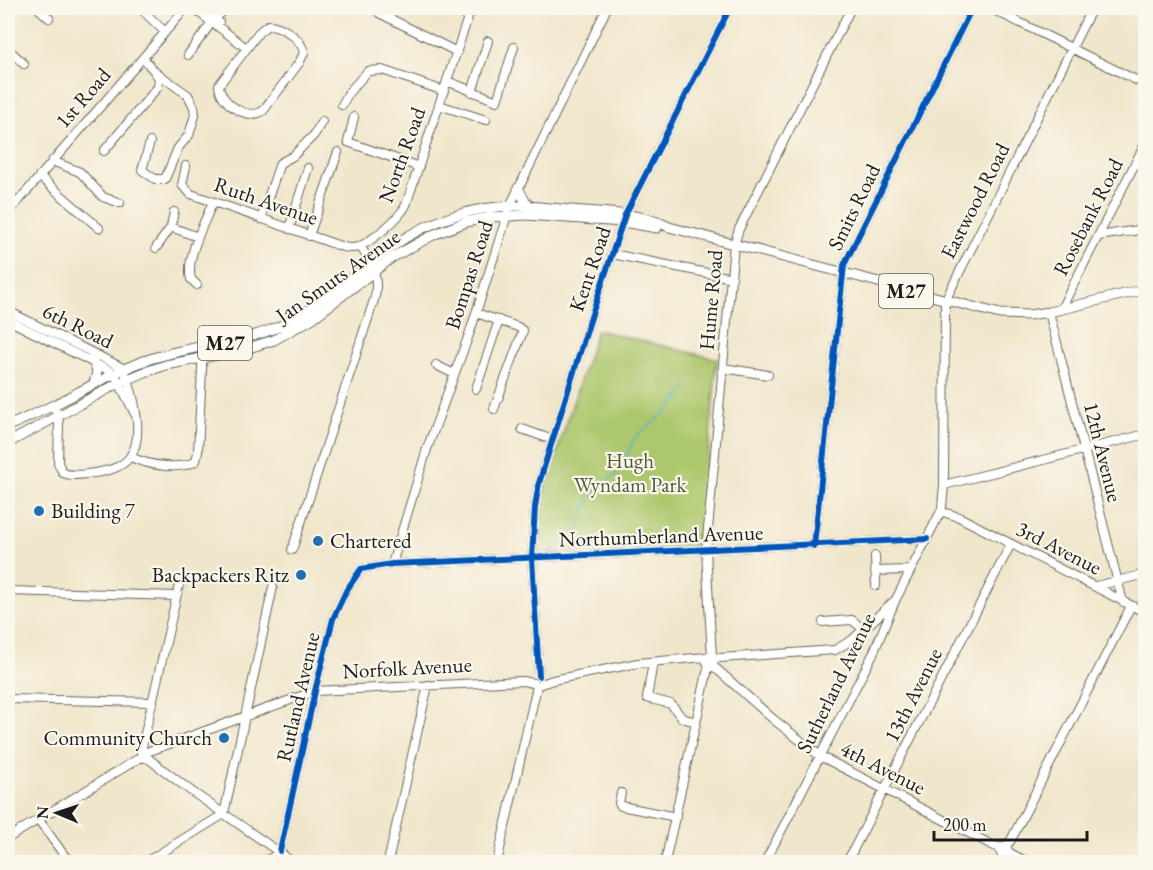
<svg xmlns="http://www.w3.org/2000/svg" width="1153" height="870" font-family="'EB Garamond',serif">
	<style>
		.green { fill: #adc76d; stroke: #647244; stroke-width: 1.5 }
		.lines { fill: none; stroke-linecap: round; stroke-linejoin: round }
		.stream { stroke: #47b0c6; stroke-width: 1.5 }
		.minor-casing { stroke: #666359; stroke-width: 10 }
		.major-casing { stroke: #666359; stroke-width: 11 }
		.minor { stroke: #fff; stroke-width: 8 }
		.major { stroke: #fff; stroke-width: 9 }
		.cycleway-casing { stroke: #fbf7ec; stroke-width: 10 }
		.cycleway { stroke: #0057b8; stroke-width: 6 }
		.poi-dot { fill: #1f6fb2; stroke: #fbf7ec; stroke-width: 2 }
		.labels { text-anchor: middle; stroke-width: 4.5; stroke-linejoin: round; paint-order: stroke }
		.shield { fill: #fbf7ec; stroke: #5f5e5a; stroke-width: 1.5 }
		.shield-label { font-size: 20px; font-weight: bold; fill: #1c1c1c }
		.street-label { font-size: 21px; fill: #1c1c1c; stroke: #fbf7ec }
		.park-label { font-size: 21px; fill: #4f5838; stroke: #fbf7ec }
		.poi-label { font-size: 21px; fill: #1c1c1c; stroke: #fbf7ec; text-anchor: start }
	</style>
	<rect width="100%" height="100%" fill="#fbf7ec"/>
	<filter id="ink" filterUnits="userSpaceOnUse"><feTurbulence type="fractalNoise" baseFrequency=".0167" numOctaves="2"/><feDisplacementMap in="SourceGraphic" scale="12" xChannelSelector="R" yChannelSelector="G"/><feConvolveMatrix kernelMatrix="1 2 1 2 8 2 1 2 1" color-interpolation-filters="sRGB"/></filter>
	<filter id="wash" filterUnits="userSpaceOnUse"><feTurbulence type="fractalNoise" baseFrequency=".008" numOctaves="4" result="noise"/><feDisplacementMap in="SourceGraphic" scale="24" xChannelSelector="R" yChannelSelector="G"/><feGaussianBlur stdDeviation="1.35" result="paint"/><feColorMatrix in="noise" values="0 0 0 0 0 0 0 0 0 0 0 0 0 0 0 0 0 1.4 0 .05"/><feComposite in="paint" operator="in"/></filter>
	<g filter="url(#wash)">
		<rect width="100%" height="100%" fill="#f0e6cb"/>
		<path class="green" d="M597,330L717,359L700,547L536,553L538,510Z"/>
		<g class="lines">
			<path class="stream" d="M575,552V532L592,495L619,471L635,437L669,410L688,386"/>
		</g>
	</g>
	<g filter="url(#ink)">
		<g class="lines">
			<defs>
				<path id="minor" d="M38,8L49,18
					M140,8L165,32
					M193,8C211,22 228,33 246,48
					M205,8L219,22
					M990,8L1146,85
					M379,13L457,52
					M268,25C282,25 302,39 304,53L299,63L263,111C247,121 220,103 219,85L259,32Z
					M8,49L24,64
					M188,55L212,22L226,8
					M143,58L154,71L188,95L194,107L195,115L189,135L178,148L165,179H155L142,170L150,142
					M447,81L497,101L514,47
					M472,92L488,41
					M342,105L349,92L368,71L382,70L444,91
					M439,105L486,120
					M354,117L348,142L419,167
					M104,151L158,87L159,79L155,72
					M52,161L80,172L103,197L120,203
					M186,166L182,185L191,194L343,247C348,248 353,249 358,247C371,242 400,218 406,205L471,8
					M39,176L99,228
					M8,213L186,8
					M261,219L280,163L293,156L314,135L322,121
					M171,227L198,237
					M289,229L308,168
					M309,236L338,152
					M1098,236L1146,229
					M156,248L171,227L174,212
					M612,254L732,278
					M197,285L191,279C185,259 205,221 213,202
					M1061,309L1146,142
					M8,311L123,368C133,390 146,438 129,458C121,468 107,471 95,473C84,474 73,477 63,473L58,463L59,422L54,405
					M1049,312L1123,602
					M476,313L518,327L523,331L494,409
					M8,320L114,373L136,416
					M436,365L454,374
					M723,368L768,375
					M476,389L499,320
					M522,429L553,440
					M131,457C147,465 179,471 196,461L198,452L203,347
					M944,485L1146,434
					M942,507L944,485L945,301L1092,8
					M946,513L959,517L1146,613
					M814,546L844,265L972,8
					M292,550L375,297C379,276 372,264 360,246
					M875,556L876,586
					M392,564L427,449L471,329L510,206L607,8
					M875,571L910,570
					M1096,586L1146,574
					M8,591L176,596
					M823,622L852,620L863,629
					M712,657L706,551L734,245L739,229L851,8
					M653,662L647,698L671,704L682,718L696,722
					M713,662L708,664L705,658L709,656L720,658L835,650L852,640L893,602
					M711,664L773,719L820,756L994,846L1002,848
					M539,676L532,558L535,507L539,483L592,314L625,215L730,8
					M541,684L553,680L638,663L706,657
					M8,699L153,702
					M141,751L180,581
					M147,752L315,691L523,681L533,683
					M146,757L147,752L141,751V757L149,759L191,791L276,850
					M621,793L619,803L621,806L676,817
					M38,819L69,862
					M8,838L141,757
					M1000 851a4 4 0 1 1 8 0a4 4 0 1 1-8 0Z
					M1005,847L1011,840L1131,606
					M280,851L315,691L333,619L346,591L361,569L392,564L927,539
					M1008,852L1027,862
					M281,853L292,862
					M146,862L224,814L273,587
					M264,862L276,855
					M388,862L428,685
					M497,862L537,686
					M665,862L709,664
					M765,862L873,654L895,601L941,511
					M847,862L1011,544
					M999,862L1004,855"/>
				<path id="major" d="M518,188L525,201L531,207
					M93,361L97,371L94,384
					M8,426C31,416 55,405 77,393C100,381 122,368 147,360C190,345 236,345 278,327C322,308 355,272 393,246C429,220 477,205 521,206C538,206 555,209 571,210C603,213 640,212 669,227L1000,314L1029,315L1049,312L1146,289
					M8,443L119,383L145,372L166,365L242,350L274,340L313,318L393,257L435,234L466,222L491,217L526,215L623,222L657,228"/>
			</defs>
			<use href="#minor" class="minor-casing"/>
			<use href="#major" class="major-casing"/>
			<use href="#minor" class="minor"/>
			<use href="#major" class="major"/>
			<defs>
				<path id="cycleway" d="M814,546L844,265L972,8
					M539,676L532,558L535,507L539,483L592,314L625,215L730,8
					M280,851L315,691L333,619L346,591L361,569L392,564L927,539"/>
			</defs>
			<use href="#cycleway" class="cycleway-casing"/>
			<use href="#cycleway" class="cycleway"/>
		</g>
	</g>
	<g class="poi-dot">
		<circle cx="39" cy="511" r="6"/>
		<circle cx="318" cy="541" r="6"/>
		<circle cx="301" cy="575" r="6"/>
		<circle cx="224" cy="738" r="6"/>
	</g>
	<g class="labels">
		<g class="shield">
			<rect x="879" y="274" width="54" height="34" rx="4.5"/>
			<rect x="198" y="326" width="54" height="34" rx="4.5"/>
		</g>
		<g class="shield-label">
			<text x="906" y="298">M27</text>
			<text x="225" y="350">M27</text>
		</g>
		<g class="street-label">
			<text transform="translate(83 98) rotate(-49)" y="7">1st Road</text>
			<text transform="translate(402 155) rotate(-70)" y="7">North Road</text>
			<text transform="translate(266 201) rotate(19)" y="7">Ruth Avenue</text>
			<text transform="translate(975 201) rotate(-63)" y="7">Eastwood Road</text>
			<text transform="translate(854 207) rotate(-64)" y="7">Smits Road</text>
			<text transform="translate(1088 217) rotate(-63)" y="7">Rosebank Road</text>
			<text transform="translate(590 269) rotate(-71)" y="7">Kent Road</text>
			<text transform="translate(469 275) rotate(-72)" y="7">Bompas Road</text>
			<text transform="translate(338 276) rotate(-35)" y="7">Jan Smuts Avenue</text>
			<text transform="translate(711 300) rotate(-85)" y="7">Hume Road</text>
			<text transform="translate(78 326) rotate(26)" y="7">6th Road</text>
			<text transform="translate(1103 452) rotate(76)" y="7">12th Avenue</text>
			<text transform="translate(661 536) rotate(-2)" y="7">Northumberland Avenue</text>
			<text transform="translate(1059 548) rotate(27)" y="7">3rd Avenue</text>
			<text transform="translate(407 668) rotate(-3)" y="7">Norfolk Avenue</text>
			<text transform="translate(836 683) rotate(-64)" y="7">Sutherland Avenue</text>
			<text transform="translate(913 695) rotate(-63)" y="7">13th Avenue</text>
			<text transform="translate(298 697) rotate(-77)" y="7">Rutland Avenue</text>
			<text transform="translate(883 768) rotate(27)" y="7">4th Avenue</text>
		</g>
		<g class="park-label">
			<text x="630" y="468">Hugh<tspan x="630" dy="24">Wyndam Park</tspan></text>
		</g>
		<g class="poi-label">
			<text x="51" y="518">Building 7</text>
			<text x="330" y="548">Chartered</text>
			<text x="289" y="582" text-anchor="end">Backpackers Ritz</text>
			<text x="212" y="745" text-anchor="end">Community Church</text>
		</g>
	</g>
	<rect width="1153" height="870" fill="none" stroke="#fbf7ec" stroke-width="30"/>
	<g transform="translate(57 813) rotate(272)" stroke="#fbf7ec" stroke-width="4.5" paint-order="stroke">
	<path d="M0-4.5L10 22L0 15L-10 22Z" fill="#1c1c1c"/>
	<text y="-9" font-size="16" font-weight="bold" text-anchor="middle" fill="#1c1c1c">N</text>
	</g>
	<path d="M934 831v9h153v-9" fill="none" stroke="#1c1c1c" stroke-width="3"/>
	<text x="943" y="831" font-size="18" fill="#1c1c1c" stroke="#fbf7ec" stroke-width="4.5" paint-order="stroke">200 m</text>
</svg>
